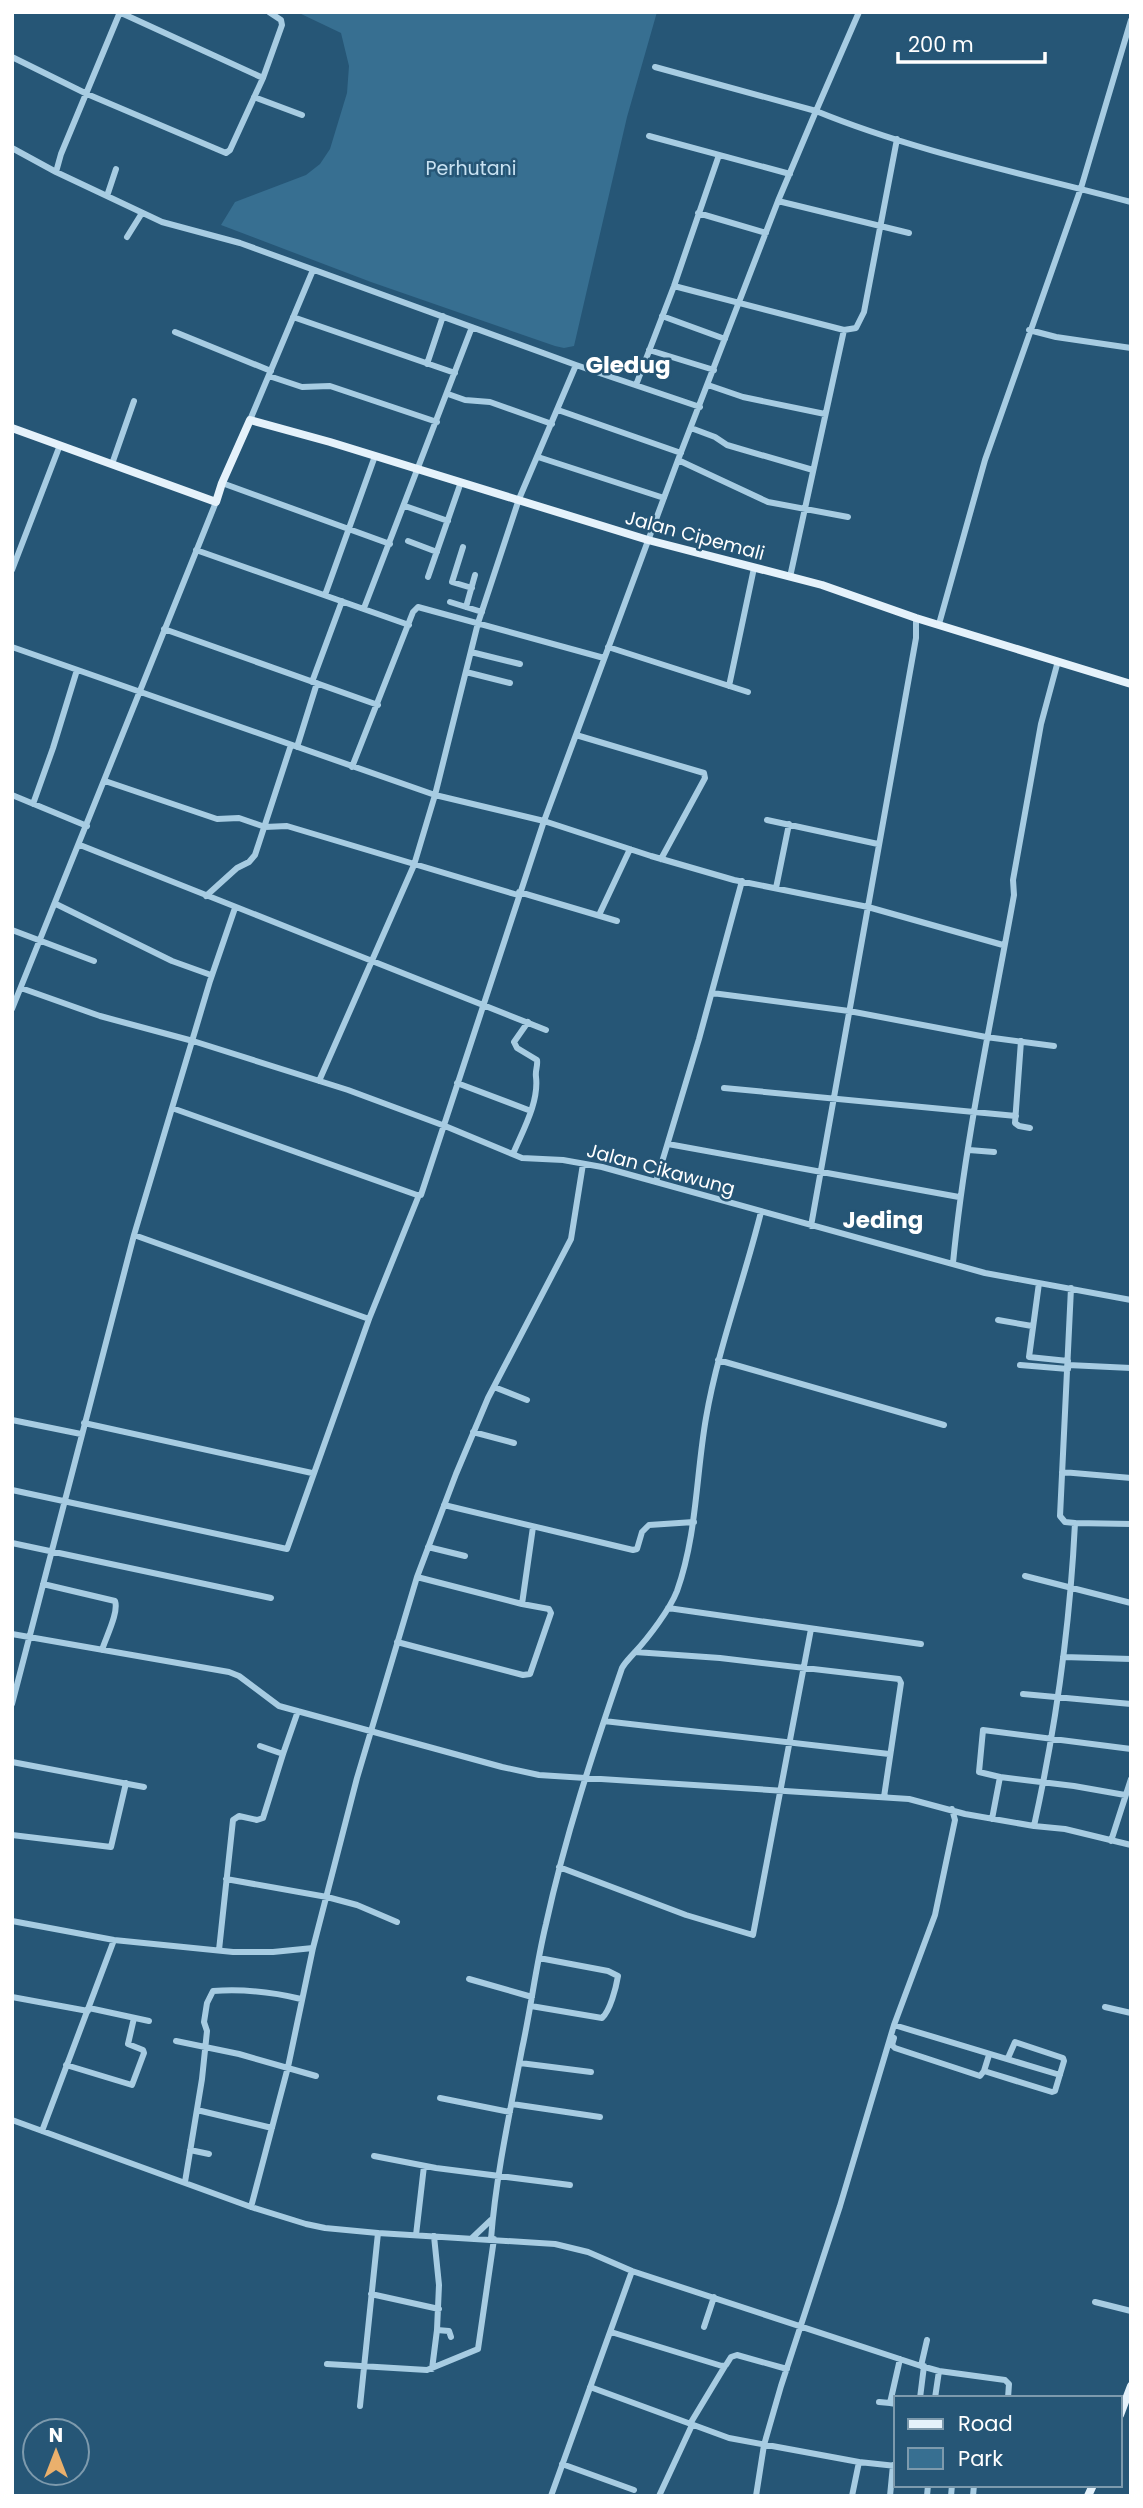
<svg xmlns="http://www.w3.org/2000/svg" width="1143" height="2508" font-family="Poppins,sans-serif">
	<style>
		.green { fill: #376f91 }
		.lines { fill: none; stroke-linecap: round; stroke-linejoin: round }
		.minor { stroke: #a7cce2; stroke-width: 6 }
		.major { stroke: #e5f2fb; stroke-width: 8 }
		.labels { text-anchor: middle; stroke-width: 5; stroke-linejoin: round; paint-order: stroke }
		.park-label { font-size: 19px; fill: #c9e2f2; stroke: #265676 }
		.street-label { font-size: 19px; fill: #fff; stroke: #265676 }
		.quarter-label { font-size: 23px; font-weight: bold; fill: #fff; stroke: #265676 }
	</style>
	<rect width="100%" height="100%" fill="#265676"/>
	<path class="green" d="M297,12H657L627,117L574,346L564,348L555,346L371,282L221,225L235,202L306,175L320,164L330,149L347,93L349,66L341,33Z"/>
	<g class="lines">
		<path class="minor" d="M119,12L263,78
			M12,57L87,94L226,153L230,150L263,78L282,25L281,20L269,12
			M655,67L816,111L859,12
			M254,97L302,115
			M649,136L790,174
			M12,148L56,172L162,222L240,243L576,365L700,407
			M56,172L61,154L120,12
			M107,196L116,169
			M778,201L909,233
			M698,213L766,233
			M127,237L142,213
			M674,286L844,330L856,328L864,312L897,139
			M662,316L725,339
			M293,317L455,373
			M1029,330L1056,337L1131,348
			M175,332L271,371
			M649,350L714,370
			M427,364L443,316
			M269,376L302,387L330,386L437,422
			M636,385L674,286L719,155
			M708,385L743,397L825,414
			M448,394L465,400L490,402L552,424
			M558,410L681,453
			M250,420L313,270
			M691,428L715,437L727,445L813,470
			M538,457L664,498
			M678,460L768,502L848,517
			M112,464L134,401
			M222,483L390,544
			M405,506L448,521
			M408,541L437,552
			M463,547L452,582L472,588
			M196,550L409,625
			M12,570L60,445
			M428,577L461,482
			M790,577L844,330
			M325,595L375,456
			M450,602L482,612
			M466,607L475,575
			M364,608L472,327
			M939,624L985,460L1081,188L1131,20
			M164,629L378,705
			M12,647L435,795L544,821L651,856L734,880L868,907L1003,945
			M608,647L748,692
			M471,652L520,664
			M466,672L510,683
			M312,682L342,601
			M729,686L754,568
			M576,735L704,773L705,778L661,859
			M297,747L317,683
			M352,767L413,612L418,607L604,658
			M105,781L217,819L239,818L265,827L287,826L518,895
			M12,795L87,826
			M33,804L53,748L77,670
			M767,820L878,844
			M80,845C235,908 391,967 546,1030
			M776,888L789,824
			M519,892L617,921
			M206,896L237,868L249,862L255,855L291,745
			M56,904L172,961L211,975
			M599,915L630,849
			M12,930L94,961
			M21,988L100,1016L193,1041L348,1090L445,1126L522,1158L563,1160L602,1167L985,1273L1131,1300
			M712,993L849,1011L986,1037L1054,1046
			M12,1009L216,502
			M1021,1041L1015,1123L1019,1126L1030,1128
			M319,1081L414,865L435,795L478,623L519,499L576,365
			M457,1083L531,1111
			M724,1088L1016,1116
			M172,1108L417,1195H421L544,821L678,460L778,201L816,111C916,152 1026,174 1131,202
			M668,1144L959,1197
			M969,1150L994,1152
			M513,1154C523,1130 539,1102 536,1077C535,1070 538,1066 537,1060L517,1048L514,1042L528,1022
			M656,1182L699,1039L742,881
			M811,1226L916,638V618
			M134,1235L369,1319
			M953,1263C965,1139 992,1018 1014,895L1013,880L1041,724L1058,661
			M1039,1283L1029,1357L1068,1361
			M998,1320L1032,1326
			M718,1360L944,1425
			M1020,1365L1068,1369
			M1068,1365L1131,1368
			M494,1387L527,1400
			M12,1420L81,1434
			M84,1423L312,1473
			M473,1432L514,1443
			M1062,1472L1131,1478
			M12,1490L287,1549L369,1319L419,1195
			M444,1505L633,1550L637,1549L642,1532L649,1525L694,1522
			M1075,1523L1131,1524
			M12,1543L271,1598
			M428,1547L465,1556
			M1025,1576L1131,1603
			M417,1577L522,1604L533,1527
			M43,1584L115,1601C119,1612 106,1637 102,1650
			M668,1608L921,1644
			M12,1634L229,1672L239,1676L279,1706L502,1767L539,1775L909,1799L965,1814L1034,1826L1065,1829L1131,1845
			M397,1642L523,1675L530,1674L551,1613L549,1609L522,1604
			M635,1652L720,1658L899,1679L901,1683L884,1797
			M1063,1657L1131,1659
			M1023,1694L1131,1704
			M12,1704L134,1235L210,981L235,908
			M604,1721L889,1754
			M260,1746L283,1754L298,1711
			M12,1762L144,1787
			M1000,1777L979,1772L983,1730L1131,1749
			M992,1819L1000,1777L1074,1786L1125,1795
			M1034,1826C1056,1726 1070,1625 1075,1523L1065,1522L1060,1516L1071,1288
			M12,1835L111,1847L126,1783
			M1111,1841L1131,1779
			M559,1867L686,1915L753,1935L811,1629
			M226,1879L327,1897L357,1905L397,1922
			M12,1921L114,1940L233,1952H273L313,1948
			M219,1950L233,1820L239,1816L257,1820L263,1818L283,1754
			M469,1979L532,1997
			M12,1997L88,2011
			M531,2006L602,2018C610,2011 616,1988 618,1976L608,1971L539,1958
			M1105,2007L1131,2013
			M89,2008L149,2021
			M894,2025L1060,2075
			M894,2038L892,2045L895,2048L980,2076L984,2071L989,2055
			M176,2041L239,2054L316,2076
			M520,2063L591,2072
			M66,2065L132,2085L144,2053L143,2050L128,2044L134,2018
			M984,2071L1052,2092L1055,2091L1064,2061L1063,2058L1015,2042L1008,2058
			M440,2098L510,2112
			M512,2104L600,2117
			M197,2110L272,2128
			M12,2120L251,2207L306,2224L325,2228L378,2233L555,2244L588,2252L632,2271L921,2366L939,2371L1005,2380L1009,2384L1008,2398
			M42,2131L114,1940
			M190,2150L209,2154
			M374,2156L436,2168L570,2185
			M185,2182L202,2079L207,2031L204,2022L207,2003L213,1991C242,1989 273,1992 301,1999
			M251,2207L288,2067L313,1948L357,1778L417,1577L456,1474L488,1398L571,1239L583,1164
			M416,2235L424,2166
			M434,2236L439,2285L437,2330L449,2331L451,2337
			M472,2238L491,2220
			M491,2239C496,2175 510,2112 522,2049C531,2008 536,1965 546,1924C565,1837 593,1752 622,1668C626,1661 630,1658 635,1652C649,1637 670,1609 677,1591C697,1535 696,1475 706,1418C718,1348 744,1281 761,1212
			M371,2294L439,2309
			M1095,2302L1131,2311
			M704,2327L714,2297
			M611,2332L722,2366L726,2365L731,2357L737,2355L787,2369
			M327,2364L427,2370L478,2349L494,2239
			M921,2366L927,2340
			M432,2369L437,2330
			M590,2387L729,2438L859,2462L896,2466
			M920,2398L924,2366
			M935,2398L939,2371
			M879,2402L890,2403
			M896,2404L890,2403L900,2359
			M360,2406L378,2233
			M690,2424L725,2366
			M562,2464L634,2490
			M551,2496L632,2271
			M659,2496L692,2425
			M756,2496L764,2445L781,2386L840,2206L894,2025L935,1915L955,1820L952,1809
			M852,2496L859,2462
			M890,2496L893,2465
			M927,2496L928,2485
			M951,2496L952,2485
			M973,2496L974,2485"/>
		<path class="major" d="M12,428L216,502L222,483L250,420L330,442L648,540L822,585L916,618L1131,684
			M1120,2415L1131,2386
			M1088,2496L1093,2485"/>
	</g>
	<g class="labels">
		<g class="park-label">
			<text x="471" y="175">Perhutani</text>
		</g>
		<g class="street-label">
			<text transform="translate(695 535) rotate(15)" y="7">Jalan Cipemali</text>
			<text transform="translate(661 1169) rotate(15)" y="7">Jalan Cikawung</text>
		</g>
		<g class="quarter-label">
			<text x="628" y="373">Gledug</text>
			<text x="883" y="1228">Jeding</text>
		</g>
	</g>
	<rect width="1143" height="2508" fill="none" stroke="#ffffff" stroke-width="28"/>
	<rect x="894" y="2396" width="228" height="91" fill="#265676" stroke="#7d9aad" stroke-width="2"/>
	<rect x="908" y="2419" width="35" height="10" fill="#e5f2fb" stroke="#7d9aad" stroke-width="2"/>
	<text x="958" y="2431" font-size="21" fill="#ffffff">Road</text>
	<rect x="908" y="2448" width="35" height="21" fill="#376f91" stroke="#7d9aad" stroke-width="2"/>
	<text x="958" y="2466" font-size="21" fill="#ffffff">Park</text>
	<g transform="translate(56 2452)"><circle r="33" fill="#265676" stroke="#7d9aad" stroke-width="2"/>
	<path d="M0-5L12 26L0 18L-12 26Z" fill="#eab06c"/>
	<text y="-10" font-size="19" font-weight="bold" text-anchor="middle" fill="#ffffff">N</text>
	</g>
	<path d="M898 52v10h147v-10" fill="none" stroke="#ffffff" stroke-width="3.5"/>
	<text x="908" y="52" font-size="21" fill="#ffffff" stroke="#265676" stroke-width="5" paint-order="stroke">200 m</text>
</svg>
